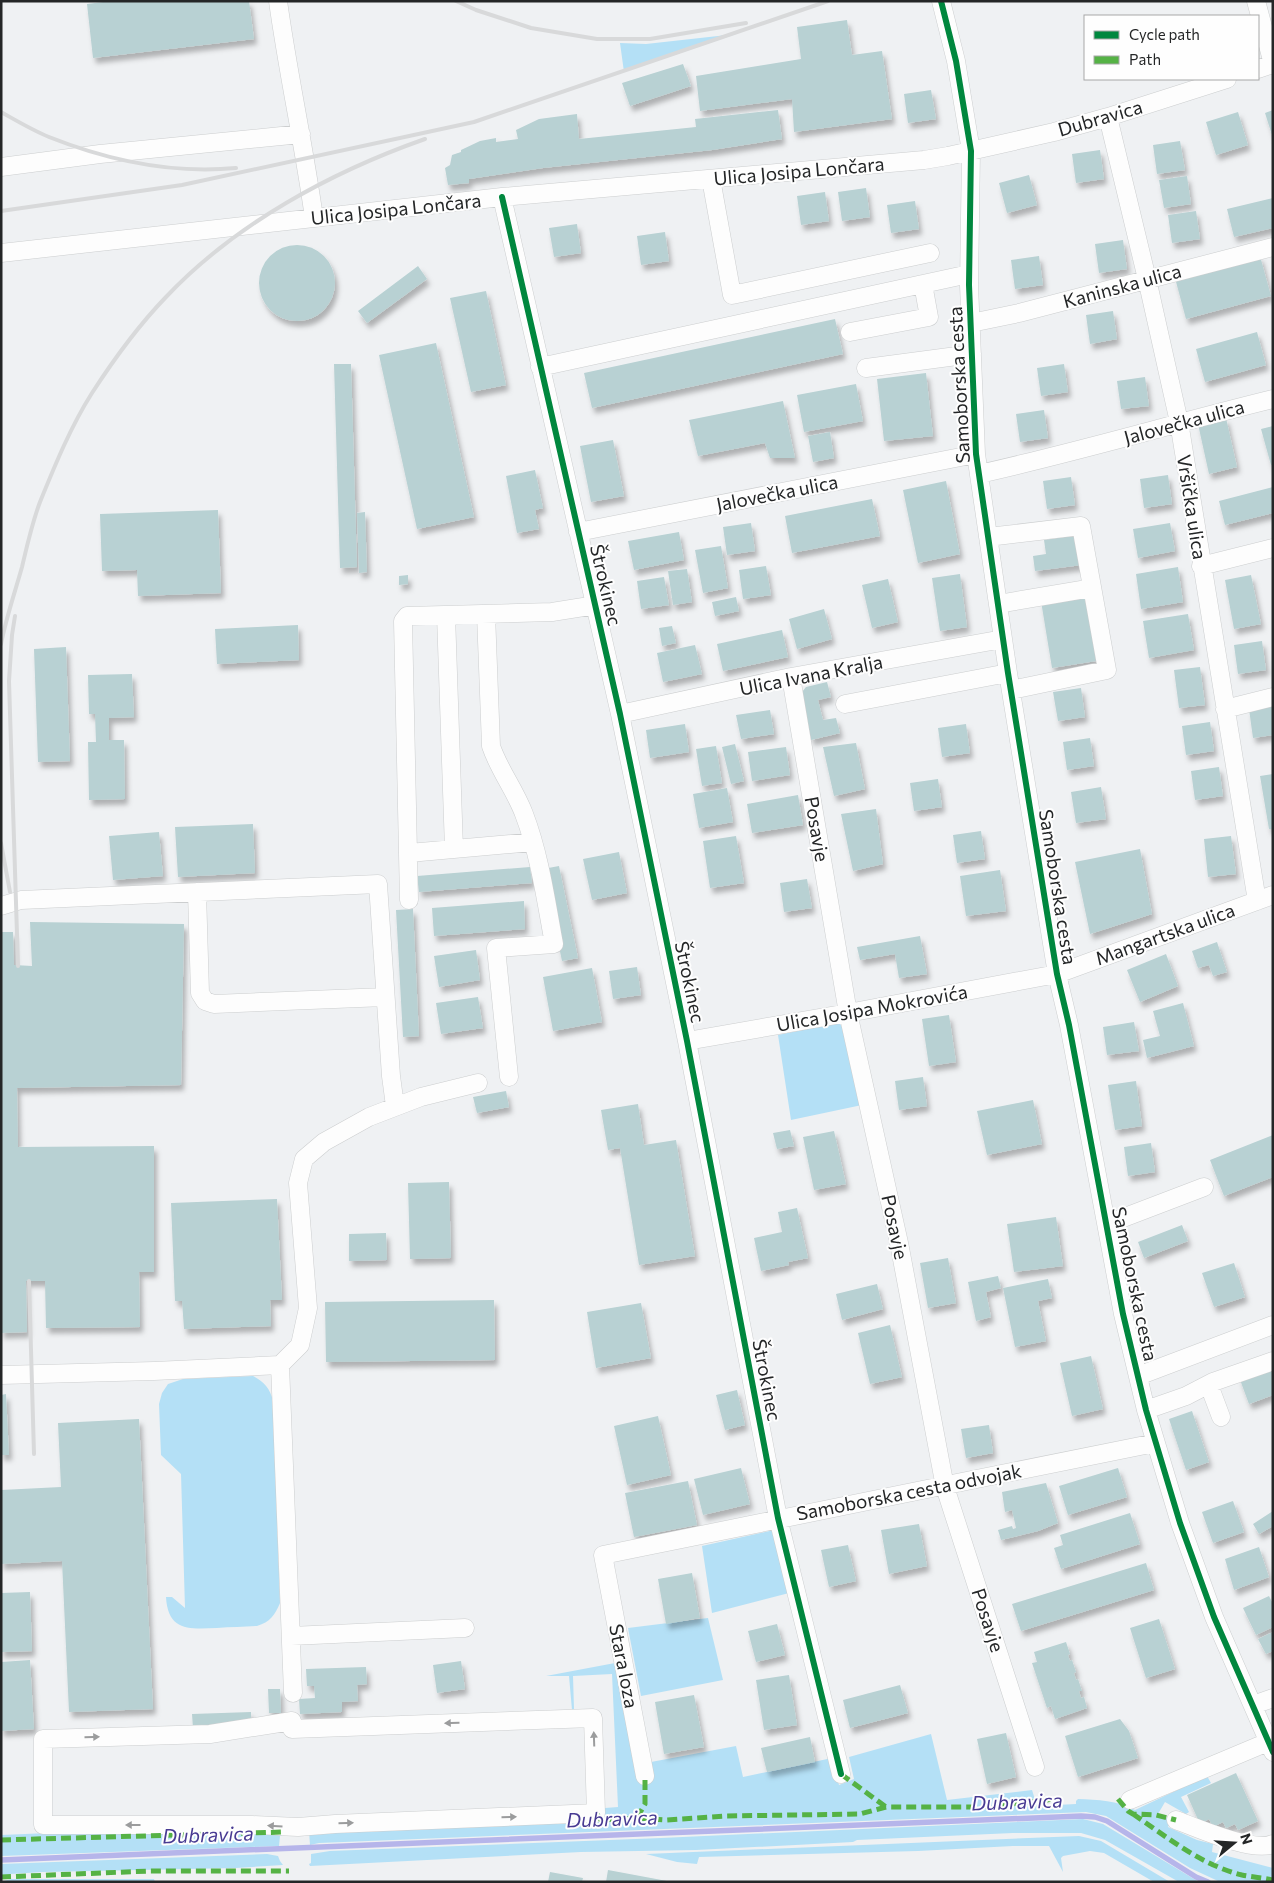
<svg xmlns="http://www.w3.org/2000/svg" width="1274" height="1883" font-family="Commissioner,sans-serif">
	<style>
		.green { fill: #b4e0f6 }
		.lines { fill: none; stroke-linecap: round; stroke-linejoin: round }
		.stream { stroke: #b6b5ea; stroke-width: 5.5 }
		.building { fill: #b8d1d3; filter: url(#shadow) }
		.minor-casing { stroke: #cccecf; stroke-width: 19 }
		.minor { stroke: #fdfdfd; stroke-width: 18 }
		.rail { stroke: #d8d9da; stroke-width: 4 }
		.quiet { stroke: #55b245; stroke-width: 5; stroke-dasharray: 10 5; stroke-linecap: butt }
		.cycleway-casing { stroke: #fefefe; stroke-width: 9 }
		.cycleway { stroke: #00873e; stroke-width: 6 }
		.oneway { fill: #9b9c9d }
		.labels { text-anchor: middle; stroke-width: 4; stroke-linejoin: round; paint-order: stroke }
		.street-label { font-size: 19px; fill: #242627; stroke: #fefefe }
		.water-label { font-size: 20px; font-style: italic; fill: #483b93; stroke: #fefefe }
	</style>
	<defs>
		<filter id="shadow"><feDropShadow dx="3" dy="5.5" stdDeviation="2.5" flood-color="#0004"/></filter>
	</defs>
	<rect width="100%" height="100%" fill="#eff1f3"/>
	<path class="green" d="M736,34L624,72L620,43L646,44Z
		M836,1023L840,1024L843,1028L862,1105L791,1120L778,1035Z
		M253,1376C264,1382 270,1388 273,1401L280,1603C275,1615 270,1622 257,1626C244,1627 231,1627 217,1628C190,1629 168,1632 166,1597H172L185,1608L181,1474L161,1455L159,1404L162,1393L168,1384L183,1379Z
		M774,1530L793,1592L712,1613L702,1546Z
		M708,1618L723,1680L641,1696L628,1628Z
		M615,1663L651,1762L736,1746L743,1777L832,1758L839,1785L854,1779L849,1757L931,1734L947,1800L1032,1790L1037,1806L1076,1804V1801L1078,1799C1098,1800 1117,1800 1135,1810L1207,1776L1211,1783L1181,1797L1189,1812L1186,1814L1165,1802L1158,1814L1171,1820L1168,1827L1197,1840L1213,1844L1212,1852L1273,1868V1882L1218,1881L1190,1868L1106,1816L1086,1812L319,1843L310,1845L309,1831L618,1807L612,1674L573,1676L574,1709L572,1710L569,1676H546Z
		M1083,1819L1103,1824L1199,1882H1179L1105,1840L1081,1833H1013L857,1840L853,1842L696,1850L581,1852L310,1866L309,1864L311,1863V1854L330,1851L661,1838Z
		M193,1827L282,1833V1836H280L279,1846L1,1856V1835Z
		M1079,1836L1101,1841L1170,1882H1154L1104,1853L1090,1851L1063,1856L1061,1858L1063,1872L1049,1846H1013L918,1851L699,1857L697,1864L677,1862L646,1854Z
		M267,1854L278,1856L280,1861L283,1865L236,1868L43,1872L10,1874L1,1877V1864Z
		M11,1879H154L155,1882H1Z"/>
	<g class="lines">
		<path class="stream" d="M1,1860L1081,1816L1095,1817L1107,1821L1196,1877L1208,1882"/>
	</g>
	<path class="building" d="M111,1H249L254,39L93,58L87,4Z
		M847,20L852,55L882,51L892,119L794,132L792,99L700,111L696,76L801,59L797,27Z
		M683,64L691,86L630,106L622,83Z
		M931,90L936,119L908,123L904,94Z
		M778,110L782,139L712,150L543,168L469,179V183L448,185L445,168L450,165L452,155L461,152V150L480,141L496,138V142L518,139L516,130L539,119L577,114L579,139L696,127L695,119Z
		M1273,110V135H1272L1265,113Z
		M1238,112L1248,145L1216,155L1206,122Z
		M1180,141L1185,170L1157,174L1153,145Z
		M1100,150L1104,179L1076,183L1072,154Z
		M1029,175L1037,205L1007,213L999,183Z
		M1187,176L1191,204L1164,208L1159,180Z
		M866,188L870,217L842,221L838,192Z
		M825,192L829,221L801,225L797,196Z
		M1273,198V228L1234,237L1227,209Z
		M915,201L919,229L891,233L887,205Z
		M1196,211L1200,239L1172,243L1168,215Z
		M577,224L581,253L554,257L549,228Z
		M665,232L669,261L641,265L637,236Z
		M1123,240L1127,269L1099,273L1095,244Z
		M259 283a38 38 0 1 1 76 0a38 38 0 1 1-76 0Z
		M1039,256L1043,285L1015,289L1011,260Z
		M1260,256L1271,296L1186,319L1175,278Z
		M418,266L427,279L367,323L358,311Z
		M486,291L506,385L471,392L450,298Z
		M1113,311L1117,339L1090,344L1086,315Z
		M835,319L843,354L592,408L584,373Z
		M1257,332L1266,365L1205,382L1196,349Z
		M436,343L474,517L417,529L379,355Z
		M334,364H351L357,567L340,568Z
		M1064,364L1068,392L1041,396L1037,368Z
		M926,373L933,436L884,441L877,379Z
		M1145,377L1149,406L1121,409L1117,381Z
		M856,384L863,421L804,432L797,395Z
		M783,401L795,458H770L765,443L698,456L689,420Z
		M1044,410L1048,438L1020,442L1016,414Z
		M1226,418L1237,467L1209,474L1198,424Z
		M1273,426V465H1271L1261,429Z
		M830,432L834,458L813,462L808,436Z
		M613,440L624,496L591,502L580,446Z
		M535,470L543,508L535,510L539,529L517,533L506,476Z
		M1168,475L1172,504L1144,508L1140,479Z
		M1071,477L1075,505L1047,509L1043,481Z
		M946,481L960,554L918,563L903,490Z
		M1273,487V513L1225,525L1219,501Z
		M872,499L880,536L792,553L785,516Z
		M218,510L221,593L138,596L137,570L102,571L100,514Z
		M365,512L367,572L359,573L357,513Z
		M751,523L755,551L727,555L723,527Z
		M1170,523L1175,551L1138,558L1133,529Z
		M679,532L684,560L634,570L628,541Z
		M1078,535L1082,565L1035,571L1033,556L1046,554L1044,540Z
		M721,546L728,588L703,593L695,550Z
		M766,566L771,595L743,599L739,570Z
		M1178,567L1183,602L1141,609L1136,574Z
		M687,569L692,602L673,605L668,571Z
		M960,574L967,627L940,631L932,578Z
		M408,575V584L399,585V576Z
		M1251,575L1261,624L1234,629L1225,580Z
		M664,577L669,605L641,609L637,581Z
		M888,579L898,622L872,628L862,585Z
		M1086,594L1096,661L1052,668L1041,601Z
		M736,597L739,611L715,616L712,602Z
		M824,609L832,639L797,649L789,619Z
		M1188,614L1194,650L1149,658L1143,621Z
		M298,625L299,660L217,664L215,629Z
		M672,626L676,643L662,646L659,628Z
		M782,630L788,657L723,671L717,644Z
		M1262,641L1266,670L1238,674L1234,645Z
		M695,645L702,674L663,682L657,653Z
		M66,647L70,761L38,762L34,649Z
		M1200,667L1205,705L1179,708L1174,670Z
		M132,674L134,717L109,718V740H124L125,799L89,800L88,742H96L95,714H89L88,675Z
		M827,682L831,697L818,700L823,720L836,718L840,733L811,740L802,692L806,687Z
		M1081,688L1085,717L1058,721L1053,692Z
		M1273,706V735L1253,738L1249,709Z
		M770,710L774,734L741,739L736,715Z
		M1210,722L1214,751L1186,755L1182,726Z
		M685,724L689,752L650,758L646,730Z
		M966,724L970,753L942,757L938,728Z
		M1090,738L1094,766L1067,770L1063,742Z
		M856,743L865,789L834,796L823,747Z
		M735,744L744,781L731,784L722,747Z
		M716,746L722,783L702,786L696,749Z
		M786,747L790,775L752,781L748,752Z
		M1219,767L1223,796L1195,800L1191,771Z
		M1273,774V829H1269L1260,776Z
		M938,779L942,807L914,811L910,783Z
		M1101,787L1106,819L1076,823L1071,792Z
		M727,788L733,822L699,828L693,794Z
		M798,795L803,825L752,833L747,804Z
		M876,809L883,864L853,871L841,814Z
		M253,824L255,873L178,877L175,827Z
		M981,831L985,859L957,863L953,835Z
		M159,832L163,876L113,880L109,836Z
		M736,836L744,883L710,888L703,841Z
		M1231,836L1236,874L1208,877L1204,839Z
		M1140,849L1152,914L1090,934L1075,862Z
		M619,852L627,893L592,900L583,859Z
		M559,866L578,958L562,961L543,869Z
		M530,867L532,883L419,892L417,876Z
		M1000,870L1006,911L966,916L960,876Z
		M807,879L812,908L784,912L780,883Z
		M524,901L525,929L434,936L432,908Z
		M413,909L419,1036L403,1037L396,910Z
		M30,922L184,924L181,1085L17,1088L18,1147L154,1146V1272H139L140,1327L46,1328L45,1281H26L27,1332L1,1333V932H13L14,965L32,966Z
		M920,936L927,974L899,978L895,954L860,960L857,947Z
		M1217,942L1227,972L1213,976L1209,965L1198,968L1192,951Z
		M476,950L480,980L439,987L434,956Z
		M1166,954L1178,986L1140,1002L1127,970Z
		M637,967L641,995L613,999L609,971Z
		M592,968L602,1022L553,1031L543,977Z
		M478,997L483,1028L441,1034L436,1003Z
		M1183,1003L1194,1046L1147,1058L1143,1040L1160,1036L1153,1011Z
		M949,1015L956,1062L929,1066L922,1019Z
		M1134,1022L1139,1051L1107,1055L1103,1027Z
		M923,1077L927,1106L899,1110L895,1081Z
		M1136,1081L1142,1126L1115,1130L1108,1085Z
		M506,1091L509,1107L477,1113L473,1097Z
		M1033,1100L1042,1144L987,1155L977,1111Z
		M638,1104L644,1145L676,1140L695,1256L639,1265L620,1148L608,1150L601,1110Z
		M790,1130L794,1146L777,1149L773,1133Z
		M834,1131L846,1184L814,1190L803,1137Z
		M1273,1135V1177L1224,1196L1210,1160Z
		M1151,1143L1155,1172L1128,1176L1124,1147Z
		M449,1182L451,1258L410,1259L408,1183Z
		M277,1199L282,1300H270L271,1326L184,1329L182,1301H175L171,1203Z
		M797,1208L808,1258L788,1262L789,1265L761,1271L754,1238L782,1232L778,1212Z
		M1056,1217L1063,1266L1014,1272L1007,1224Z
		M1182,1225L1188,1241L1144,1258L1138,1242Z
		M386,1233L387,1260L349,1261V1234Z
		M948,1258L956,1303L928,1308L920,1263Z
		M1234,1263L1245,1297L1214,1307L1202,1273Z
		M998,1276L1001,1288L986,1292L991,1317L976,1321L968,1282Z
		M1048,1279L1052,1298L1038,1301L1046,1341L1015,1347L1003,1288Z
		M877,1284L883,1309L842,1320L836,1294Z
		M494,1300L495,1360L326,1362L325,1302Z
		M641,1303L651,1358L596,1368L587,1312Z
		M890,1325L902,1377L870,1384L858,1333Z
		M1091,1356L1103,1409L1072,1416L1060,1363Z
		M1273,1365V1395L1249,1404L1239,1377Z
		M737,1390L745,1425L725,1430L716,1395Z
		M6,1394L9,1455H1V1395Z
		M1192,1411L1209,1462L1186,1470L1169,1419Z
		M658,1416L671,1475L627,1485L614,1426Z
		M139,1419L153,1709L69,1712L62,1561L1,1564V1490L61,1487L58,1423Z
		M989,1425L993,1453L966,1458L961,1429Z
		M741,1468L750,1504L703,1515L694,1479Z
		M1118,1468L1127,1497L1068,1515L1059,1486Z
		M688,1481L697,1525L634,1537L625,1493Z
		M1046,1483L1058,1523L1038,1531L1001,1540L998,1530L1012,1526L1013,1529L1016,1528L1012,1510L1005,1512L1002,1492Z
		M1233,1501L1244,1532L1213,1543L1202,1512Z
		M1273,1511V1526L1259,1534L1253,1524Z
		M1130,1513L1140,1544L1061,1569L1054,1548L1063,1545L1060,1535Z
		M919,1524L927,1566L889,1574L881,1530Z
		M848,1545L856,1581L829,1587L821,1550Z
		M1259,1547L1269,1577L1234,1590L1225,1559Z
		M1146,1563L1154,1590L1021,1631L1012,1604Z
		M692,1573L700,1618L666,1624L658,1579Z
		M30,1592L32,1651L1,1652V1593Z
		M1269,1596L1273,1604V1627L1256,1635L1243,1608Z
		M1159,1619L1175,1669L1146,1678L1130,1628Z
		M777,1624L785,1655L756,1662L748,1631Z
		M1273,1632V1651L1266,1654L1258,1639Z
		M1066,1642L1070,1654L1068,1655L1070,1661L1072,1660L1076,1672L1074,1673L1076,1680L1078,1679L1082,1691H1079L1081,1698L1084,1697L1087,1708L1055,1719L1051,1706L1047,1708L1032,1663L1037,1662L1034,1652Z
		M30,1660L34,1729L1,1731V1662Z
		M461,1661L465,1689L437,1693L433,1665Z
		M366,1667L367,1684L357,1685L358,1701L342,1702V1712L300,1714L299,1699L315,1698L314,1686H307L306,1669Z
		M789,1675L797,1725L764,1730L756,1680Z
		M900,1685L908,1713L850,1728L843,1700Z
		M268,1689H280L281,1713H269Z
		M694,1695L704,1747L664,1754L655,1702Z
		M251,1712V1726L193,1728L192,1714Z
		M1120,1719L1129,1731L1138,1758L1078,1777L1065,1736Z
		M1006,1733L1016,1777L987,1784L977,1739Z
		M810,1737L815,1762L767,1772L761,1748Z
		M1236,1773L1258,1821L1238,1830L1235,1824L1226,1828L1223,1822L1213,1827L1209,1819L1200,1824L1187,1795Z
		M608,1870L667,1881V1882H606Z
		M550,1872L583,1878L582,1882H548Z"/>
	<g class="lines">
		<defs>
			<path id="minor" d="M278,1C288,74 304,145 314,218
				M941,1L956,61L971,151L969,285L976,454L1008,673L1057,974L1069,1025L1123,1314L1146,1410L1180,1523L1214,1617L1273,1752
				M1256,1L1273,64L1258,69
				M1108,117L1147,279L1179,422L1257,901
				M1,167L100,154L301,134
				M711,179L732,295L930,253
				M502,197L620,714L687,1041L778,1518L841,1774
				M1,253L502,197L924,160L948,156L1054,132L1108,117L1227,79
				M971,323L1019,313L1273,247
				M850,332L929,317L923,284
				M540,367L969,274
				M866,368L972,354
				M979,474C1078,452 1175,423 1273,399
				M578,532L976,454
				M988,537L1081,526L1107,670L1011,690
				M1201,566L1273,548
				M998,604L1092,588
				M486,614L491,746C499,770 515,790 524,814C540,856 546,901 554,944L496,948L509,1077
				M446,615L454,849
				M791,677L848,1013L899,1243L945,1487L1035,1767
				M845,704L1008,673
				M1225,709L1273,697
				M620,714L791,677L1003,639
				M409,853L533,842
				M197,892L200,993L205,1001L214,1004L385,997
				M409,900L403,621L407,616L552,612L596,605
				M1,906L21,900L378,884L391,1076L395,1106
				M687,1041L848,1013L1057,974L1273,895
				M1107,1224L1204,1187
				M280,1365L293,1693
				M1,1375L154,1371L280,1365L300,1345L308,1308L298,1183L304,1159L324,1142L369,1117L421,1097L478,1083
				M1138,1376L1273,1325
				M1209,1385L1221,1417
				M1146,1410L1186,1396L1213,1382L1273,1361
				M291,1636L465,1628
				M1253,1705L1273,1698
				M292,1721L210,1734L43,1739V1825H252L298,1827L335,1824L596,1813L593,1718L292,1729
				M645,1776L603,1555C787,1516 971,1481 1155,1443
				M1130,1800L1268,1742
				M1176,1820C1197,1828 1253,1853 1273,1844"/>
		</defs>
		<use href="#minor" class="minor-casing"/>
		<use href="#minor" class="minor"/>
		<path class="rail" d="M456,1L476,10L531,28L597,39H650L746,23
			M1,112C17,121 32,130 49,137C107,160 173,174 236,168
			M1,211L182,185L474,122L828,1
			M15,616L12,635L9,681L18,966
			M1,644C6,618 15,592 22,567C27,546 32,523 40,502C55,465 71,426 92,393C114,359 138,326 166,297C235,224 331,172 425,139
			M1,843L10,892
			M29,1281L34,1454"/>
		<path class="quiet" d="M841,1774L886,1807
			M1118,1799L1128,1811L1133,1814L1156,1815L1176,1820
			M596,1813L601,1820L637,1818L667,1820L726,1816L860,1814L886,1807H980L1042,1801L1053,1799
			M1133,1814C1167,1837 1201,1865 1242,1875C1252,1877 1263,1878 1273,1880
			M637,1818L645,1804V1776
			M1,1840L285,1832
			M1,1877L150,1871H289"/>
		<defs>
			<path id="cycleway" d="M941,1L956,61L971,151L969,285L976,454L1008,673L1057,974L1069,1025L1123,1314L1146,1410L1180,1523L1214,1617L1273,1752
				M502,197L620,714L687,1041L778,1518L841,1774"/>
		</defs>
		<use href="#cycleway" class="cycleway-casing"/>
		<use href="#cycleway" class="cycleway"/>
	</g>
	<defs><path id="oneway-solid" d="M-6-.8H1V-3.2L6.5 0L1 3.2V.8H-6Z" transform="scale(1.25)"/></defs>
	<g class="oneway">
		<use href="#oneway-solid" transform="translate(452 1723) rotate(178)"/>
		<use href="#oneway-solid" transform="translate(92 1737) rotate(-2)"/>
		<use href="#oneway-solid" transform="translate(594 1739) rotate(-92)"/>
		<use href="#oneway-solid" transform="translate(509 1817) rotate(-2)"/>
		<use href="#oneway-solid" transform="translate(346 1823) rotate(-2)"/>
		<use href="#oneway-solid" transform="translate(133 1825) rotate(-180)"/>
		<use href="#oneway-solid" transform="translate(275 1826) rotate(-176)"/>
	</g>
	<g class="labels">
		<g class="street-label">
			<text transform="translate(1100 118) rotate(-16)" y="7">Dubravica</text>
			<text transform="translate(799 171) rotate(-5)" y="7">Ulica Josipa Lončara</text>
			<text transform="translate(396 209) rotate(-6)" y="7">Ulica Josipa Lončara</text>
			<text transform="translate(1122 286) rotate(-15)" y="7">Kaninska ulica</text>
			<text transform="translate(959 385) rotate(-93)" y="7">Samoborska cesta</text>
			<text transform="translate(1184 422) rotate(-15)" y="7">Jalovečka ulica</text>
			<text transform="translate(777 493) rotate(-11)" y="7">Jalovečka ulica</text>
			<text transform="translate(1192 507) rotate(81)" y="7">Vršička ulica</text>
			<text transform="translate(606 585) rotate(77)" y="7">Štrokinec</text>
			<text transform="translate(811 675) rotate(-11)" y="7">Ulica Ivana Kralja</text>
			<text transform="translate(817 829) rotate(80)" y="7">Posavje</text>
			<text transform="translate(1058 887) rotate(81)" y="7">Samoborska cesta</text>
			<text transform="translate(1165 934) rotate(-20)" y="7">Mangartska ulica</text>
			<text transform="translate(690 982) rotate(78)" y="7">Štrokinec</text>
			<text transform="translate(872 1008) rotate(-10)" y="7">Ulica Josipa Mokrovića</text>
			<text transform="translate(895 1227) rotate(78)" y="7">Posavje</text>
			<text transform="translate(1135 1284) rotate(78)" y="7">Samoborska cesta</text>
			<text transform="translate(767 1380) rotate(79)" y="7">Štrokinec</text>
			<text transform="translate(909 1492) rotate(-11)" y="7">Samoborska cesta odvojak</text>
			<text transform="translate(988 1620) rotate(72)" y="7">Posavje</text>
			<text transform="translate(624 1666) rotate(79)" y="7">Stara loza</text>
		</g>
		<g class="water-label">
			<text transform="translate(1017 1802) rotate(-2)" y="7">Dubravica</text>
			<text transform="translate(612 1819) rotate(-2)" y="7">Dubravica</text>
			<text transform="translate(208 1835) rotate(-2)" y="7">Dubravica</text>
		</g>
	</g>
	<rect width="1274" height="1883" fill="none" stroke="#242627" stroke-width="5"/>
	<rect x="1084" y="15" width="175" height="65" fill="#fefefe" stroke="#a7a8a8"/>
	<rect x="1094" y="31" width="25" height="8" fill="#00873e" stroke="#a7a8a8"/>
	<text x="1129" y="40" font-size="15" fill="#242627">Cycle path</text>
	<rect x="1094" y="56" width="25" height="8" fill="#55b245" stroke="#a7a8a8"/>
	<text x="1129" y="65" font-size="15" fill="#242627">Path</text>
	<g transform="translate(1234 1843) rotate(72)" stroke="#fefefe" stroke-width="4" paint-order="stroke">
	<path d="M0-4L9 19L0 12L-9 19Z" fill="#242627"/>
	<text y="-8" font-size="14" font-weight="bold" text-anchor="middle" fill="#242627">N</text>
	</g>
</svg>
